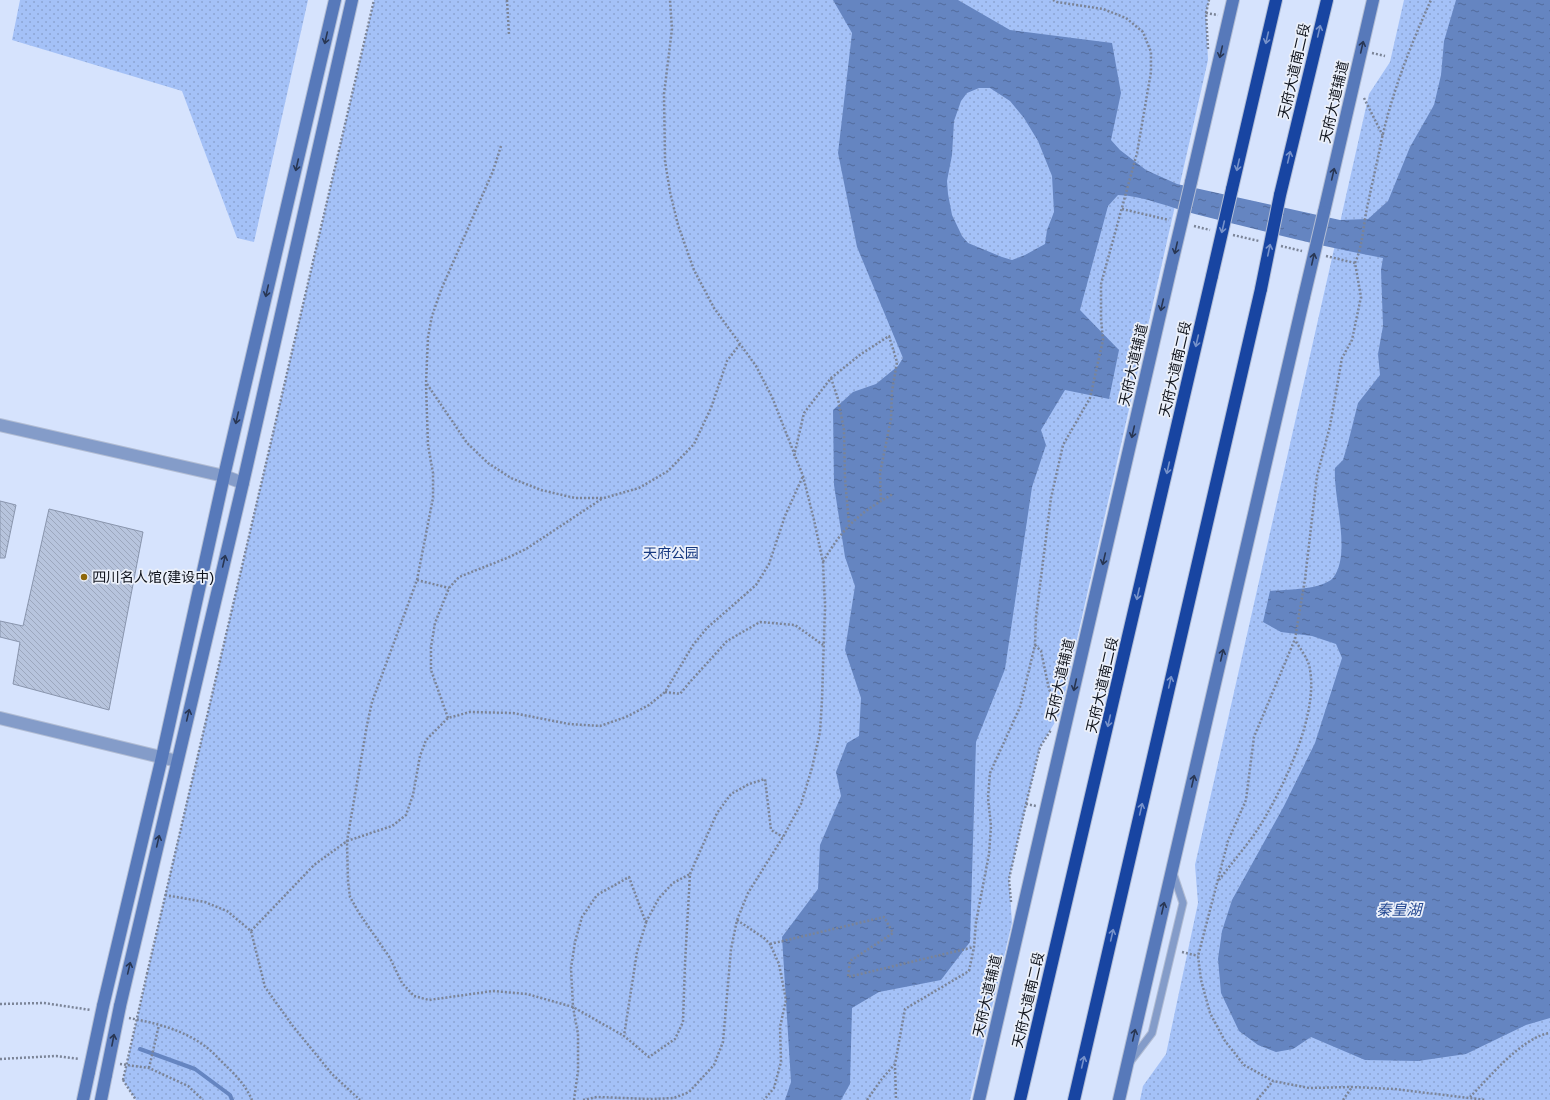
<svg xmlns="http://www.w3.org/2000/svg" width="1550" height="1100" font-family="'Golos Text','Noto Sans SC',sans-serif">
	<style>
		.park { fill: url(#park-dots) }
		.water { fill: url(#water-ripples); fill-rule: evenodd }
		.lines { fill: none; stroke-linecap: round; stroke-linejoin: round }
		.stream { stroke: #6585c1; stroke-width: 4 }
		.building { fill: url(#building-back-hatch); stroke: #8995ad }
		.lane-casing { stroke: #b2bdd4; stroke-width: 9 }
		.street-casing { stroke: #b2bdd4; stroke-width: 14 }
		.secondary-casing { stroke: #b2bdd4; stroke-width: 14 }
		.highway-casing { stroke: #b2bdd4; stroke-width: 14 }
		.path { stroke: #7b8497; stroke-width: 2.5; stroke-dasharray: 2 2; stroke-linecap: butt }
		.lane { stroke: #849cc9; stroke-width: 7 }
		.street { stroke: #849cc9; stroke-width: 12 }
		.secondary { stroke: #5779ba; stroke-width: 12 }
		.highway { stroke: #1845a2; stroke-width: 12 }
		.secondary-bridge-casing { stroke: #b2bdd4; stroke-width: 14; stroke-linecap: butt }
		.highway-bridge-casing { stroke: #b2bdd4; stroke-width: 14; stroke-linecap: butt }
		.path-bridge { stroke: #7b8497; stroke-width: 2.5; stroke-dasharray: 2 2; stroke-linecap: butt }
		.secondary-bridge { stroke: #5779ba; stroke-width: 12 }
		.highway-bridge { stroke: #1845a2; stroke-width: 12 }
		.oneway { stroke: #7792ca }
		.oneway2 { stroke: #283653 }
		.poi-dot { fill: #8e680c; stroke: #ebf0fa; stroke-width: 1.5 }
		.labels { text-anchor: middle; stroke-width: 3.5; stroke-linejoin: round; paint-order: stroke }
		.street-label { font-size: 14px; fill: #0e121b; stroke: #ebf0fa }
		.park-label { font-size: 14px; fill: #153880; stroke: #ebf0fa }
		.poi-label { font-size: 14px; fill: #0e121b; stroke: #ebf0fa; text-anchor: start }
		.water-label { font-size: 15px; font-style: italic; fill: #254993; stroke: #ebf0fa }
	</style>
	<defs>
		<pattern id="park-dots" width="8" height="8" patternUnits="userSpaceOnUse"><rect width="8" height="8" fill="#a4c1f7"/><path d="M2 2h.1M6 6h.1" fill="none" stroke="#8ca5d3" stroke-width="1.8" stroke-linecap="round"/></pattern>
		<pattern id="water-ripples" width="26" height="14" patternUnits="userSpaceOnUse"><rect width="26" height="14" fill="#6585c1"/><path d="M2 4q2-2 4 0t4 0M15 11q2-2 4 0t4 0" fill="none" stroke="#526b9c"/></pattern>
		<pattern id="building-back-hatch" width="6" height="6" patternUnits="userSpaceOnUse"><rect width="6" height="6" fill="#b7c4dd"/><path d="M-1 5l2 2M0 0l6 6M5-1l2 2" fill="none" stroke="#9ca7bd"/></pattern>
	</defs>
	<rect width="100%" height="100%" fill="#d6e3fd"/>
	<path class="park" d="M20,0H308L254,242L237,238L182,91L12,40Z
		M374,0H1209L1206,13L1208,60L1060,714L1040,747L1009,879L1012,923L970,1100H136L123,1080L165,895Z
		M1404,0H1550V1100H1140L1143,1086L1166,1054L1198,903L1195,865L1369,94L1390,62Z"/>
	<path class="water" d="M833,0H958L1010,30L1112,43L1121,93L1111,140L1120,150L1146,170L1177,184L1340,220L1368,219L1388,201L1410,147L1434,105L1441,75L1444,41L1456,0H1550V1018L1526,1025L1466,1054L1418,1061L1365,1060L1311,1037L1293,1049L1276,1052L1258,1045L1239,1031L1221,993L1218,959L1222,931L1232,900L1284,806L1315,743L1342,658L1336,644L1312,636L1281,632L1263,622L1270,591C1282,590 1310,589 1320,585C1323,584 1331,581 1333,578C1352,554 1333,498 1335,468L1343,460L1348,443L1358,403L1380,375L1378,354L1383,326L1381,270L1383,258C1320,246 1258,230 1195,214C1171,208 1144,196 1118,195L1108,206L1080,310L1119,350L1109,399L1065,390L1041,430L1046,445L1032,487L1005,669L976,742L970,942L941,980L879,992L852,1008L850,1084L841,1100H785L791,1082L782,937L818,889L820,845L841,796L836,772L847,743L859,736L861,698L845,650L855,586L845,557L834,485L833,410L853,392L876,384L898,366L903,358L857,247L838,153L852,33ZM979,88H990L1010,101L1024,118L1038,141L1052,176L1054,212L1047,230L1045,244L1025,255L1012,260L1002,257L968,243L962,236L952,215L948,194L947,181L952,155L954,121L961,101L967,93Z"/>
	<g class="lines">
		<path class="stream" d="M140,1049L195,1069L230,1095L232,1100"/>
	</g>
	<path class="building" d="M0,501L16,505L5,558H0Z
		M49,509L143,532L109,710L13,684L20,642L0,637V621L23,626Z"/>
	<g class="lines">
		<defs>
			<path id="lane" d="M1130,1062L1152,1033L1183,903L1173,873"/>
			<path id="street" d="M0,425L224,476L243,483
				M0,718L177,761"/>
			<path id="secondary" d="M1191,182L1233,0
				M1324,212L1373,0
				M103,1006L162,757L224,476L335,0
				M120,1006L243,483L352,0
				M83,1100L89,1072
				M101,1100L106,1075
				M979,1100L1171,267
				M1119,1100L1304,297"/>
			<path id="highway" d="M1232,189L1276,0
				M1280,195L1327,0
				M1020,1100L1212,276
				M1074,1100L1261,289"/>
		</defs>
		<use href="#lane" class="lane-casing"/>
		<use href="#street" class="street-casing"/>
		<use href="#secondary" class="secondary-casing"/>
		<use href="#highway" class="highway-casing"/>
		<path class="path" d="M507,0L509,35
			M1206,13L1218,15
			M1208,49L1206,13L1209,0
			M1372,53L1385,56
			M1364,98L1383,136
			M501,146L493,171L441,290L432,316L428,337L426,384L428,445L433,473V498L417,580L372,702L367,725L347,841L348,881L350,897L359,913L390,958L402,983L414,996L429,1000L493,991L527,994L573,1007L624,1036
			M1122,209L1169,220
			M1194,226L1210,230
			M1233,235L1259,241
			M1281,246L1302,251
			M1326,256L1355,263L1361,297L1352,340L1342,358L1330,426L1317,476L1305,579L1295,639L1254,737L1246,800L1228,841L1198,956L1201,980L1210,1013L1225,1041L1244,1065L1273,1081L1309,1088L1352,1087L1394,1089L1486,1100
			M1355,263C1362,247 1363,230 1366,213C1371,188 1377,163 1382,138C1393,90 1411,44 1431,0
			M831,378L838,399L844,430L845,479L849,524
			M427,384L467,443L488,463L511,478L541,490L575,498H604L639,488L668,471L694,444L711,408L727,361L740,344
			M794,456L804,413L831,378L861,354L889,336L897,362L892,391L891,419L880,473L881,501
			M823,562C843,527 859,513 893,494
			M417,580L449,588
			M1035,645L1041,651L1049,689L1056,705
			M665,692L680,694L689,683L727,641L760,622L795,625L823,645
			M448,718L431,670V647L435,623L449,588L459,577L507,558L526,549L603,498
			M1026,804L1036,806
			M1219,880C1233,861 1253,839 1264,819C1286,782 1318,713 1310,670C1309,659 1300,649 1295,640
			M165,895L205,902L227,911L251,931L265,987L292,1025L332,1074L360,1100
			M1011,902L1009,879L1026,804L1040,747L1051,730
			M737,920L764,938L770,944L779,964L786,1000L780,1027L781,1062L774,1088L764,1100
			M646,922L659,898L673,883L690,874
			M251,931L314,865L347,841L392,826L406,815L413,795L420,756L426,740L448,718L470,712L513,713L569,724L600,726L626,717L649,705L665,692L693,645L707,628L756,585L769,564L785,516L803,476
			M770,944L884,917L893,933L850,961L848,977L974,947
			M1182,952L1198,956
			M147,974L374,0
			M0,1004L44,1003L91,1010
			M129,1018C156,1023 184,1030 206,1047C213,1052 218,1058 224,1064C235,1074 246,1086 252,1100
			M0,1059L56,1056L79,1059
			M120,1064L149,1068L188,1086L203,1100
			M895,1064L896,1100
			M149,1068L159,1025
			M123,1080L136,1100
			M1470,1097C1489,1078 1522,1037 1550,1033
			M574,1100L578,1071V1034L573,1007L571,968L575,942L582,917L597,895L629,877L646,923L637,952L624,1036L649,1057L675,1039L683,1022L685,963L690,874L717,813L731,794L749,784L765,779L771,830L783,837
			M583,1100L597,1097L650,1099L674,1098L689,1092L714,1065L723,1042L731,949L737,920L748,893L783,837L801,804L812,768L820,732L822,700L825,606L823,562L814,520L803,476L772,397L756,366L714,308L694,270L678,225L670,192L665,161L664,94L672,29L670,0
			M867,1100L881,1080L895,1064L905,1009L969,971L974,947L976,922L989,854L991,826L988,798L990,773L1020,707L1035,645L1036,617L1051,498L1063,445L1090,398L1103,340L1101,319V284L1137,153L1151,72V52L1143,32L1126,18L1103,9L1057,2L1053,0
			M1257,1100L1273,1081
			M1343,1100L1352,1087"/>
		<use href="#lane" class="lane"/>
		<use href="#street" class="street"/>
		<use href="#secondary" class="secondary"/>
		<use href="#highway" class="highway"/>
		<defs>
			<path id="secondary-bridge" d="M1171,267L1191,182
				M1304,297L1324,212
				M89,1072L103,1006
				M106,1075L120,1006"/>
			<path id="highway-bridge" d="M1212,276L1232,189
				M1261,289L1280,195"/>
		</defs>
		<use href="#secondary-bridge" class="secondary-bridge-casing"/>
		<use href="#highway-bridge" class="highway-bridge-casing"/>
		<path class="path-bridge" d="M123,1080L147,974"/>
		<use href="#secondary-bridge" class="secondary-bridge"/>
		<use href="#highway-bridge" class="highway-bridge"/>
	</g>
	<defs><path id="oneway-shaft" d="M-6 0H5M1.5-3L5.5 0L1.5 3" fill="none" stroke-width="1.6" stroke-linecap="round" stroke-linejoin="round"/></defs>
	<g class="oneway">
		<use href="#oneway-shaft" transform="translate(1319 31) rotate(-77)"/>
		<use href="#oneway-shaft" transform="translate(1267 38) rotate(103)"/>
		<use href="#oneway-shaft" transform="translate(1289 157) rotate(-77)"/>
		<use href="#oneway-shaft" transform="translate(1238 165) rotate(103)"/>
		<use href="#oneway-shaft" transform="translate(1223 227) rotate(103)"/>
		<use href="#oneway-shaft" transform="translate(1269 250) rotate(-78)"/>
		<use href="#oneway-shaft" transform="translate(1197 341) rotate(103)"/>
		<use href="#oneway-shaft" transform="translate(1168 468) rotate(103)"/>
		<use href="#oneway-shaft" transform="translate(1138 594) rotate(103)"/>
		<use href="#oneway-shaft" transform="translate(1170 682) rotate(-77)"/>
		<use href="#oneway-shaft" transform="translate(1109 721) rotate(103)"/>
		<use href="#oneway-shaft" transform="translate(1141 809) rotate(-77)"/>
		<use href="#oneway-shaft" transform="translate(1112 935) rotate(-77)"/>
		<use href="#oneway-shaft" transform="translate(1083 1062) rotate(-77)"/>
	</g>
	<g class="oneway2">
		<use href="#oneway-shaft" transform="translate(326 38) rotate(103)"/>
		<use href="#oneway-shaft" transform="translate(1362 47) rotate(-77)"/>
		<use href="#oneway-shaft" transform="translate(1221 52) rotate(103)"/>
		<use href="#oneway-shaft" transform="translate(297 165) rotate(103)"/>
		<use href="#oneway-shaft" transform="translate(1333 174) rotate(-77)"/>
		<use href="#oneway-shaft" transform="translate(1176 248) rotate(103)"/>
		<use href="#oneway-shaft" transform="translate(1313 259) rotate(-77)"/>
		<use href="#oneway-shaft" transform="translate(267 291) rotate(103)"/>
		<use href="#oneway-shaft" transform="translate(1162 305) rotate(103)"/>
		<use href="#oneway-shaft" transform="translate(237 418) rotate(103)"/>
		<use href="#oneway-shaft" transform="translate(1133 432) rotate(103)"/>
		<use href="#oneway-shaft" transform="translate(1104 559) rotate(103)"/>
		<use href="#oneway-shaft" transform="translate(224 561) rotate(-77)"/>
		<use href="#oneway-shaft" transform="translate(1222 655) rotate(-77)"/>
		<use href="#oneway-shaft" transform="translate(1075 685) rotate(103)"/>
		<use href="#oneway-shaft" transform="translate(188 715) rotate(-77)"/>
		<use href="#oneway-shaft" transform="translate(1193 781) rotate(-77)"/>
		<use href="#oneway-shaft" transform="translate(158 841) rotate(-77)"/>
		<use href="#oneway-shaft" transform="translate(1163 908) rotate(-77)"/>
		<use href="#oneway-shaft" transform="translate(129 968) rotate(-77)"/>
		<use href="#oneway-shaft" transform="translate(1134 1035) rotate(-77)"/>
		<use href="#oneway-shaft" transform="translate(113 1040) rotate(-79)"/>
	</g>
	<circle class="poi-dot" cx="84" cy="577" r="4"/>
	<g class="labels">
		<g class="street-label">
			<text transform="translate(1294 71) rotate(-77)" y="5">天府大道南二段</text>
			<text transform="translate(1334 102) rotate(-77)" y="5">天府大道辅道</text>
			<text transform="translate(1133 365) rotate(-77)" y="5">天府大道辅道</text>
			<text transform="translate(1175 369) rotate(-77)" y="5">天府大道南二段</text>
			<text transform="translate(1060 680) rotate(-77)" y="5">天府大道辅道</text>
			<text transform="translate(1102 685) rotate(-77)" y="5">天府大道南二段</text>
			<text transform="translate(987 996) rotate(-77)" y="5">天府大道辅道</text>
			<text transform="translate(1028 1000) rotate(-77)" y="5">天府大道南二段</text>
		</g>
		<g class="park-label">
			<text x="671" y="558">天府公园</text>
		</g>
		<g class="poi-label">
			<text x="92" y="582">四川名人馆(建设中)</text>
		</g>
		<g class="water-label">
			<text x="1399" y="915">秦皇湖</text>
		</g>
	</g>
</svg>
